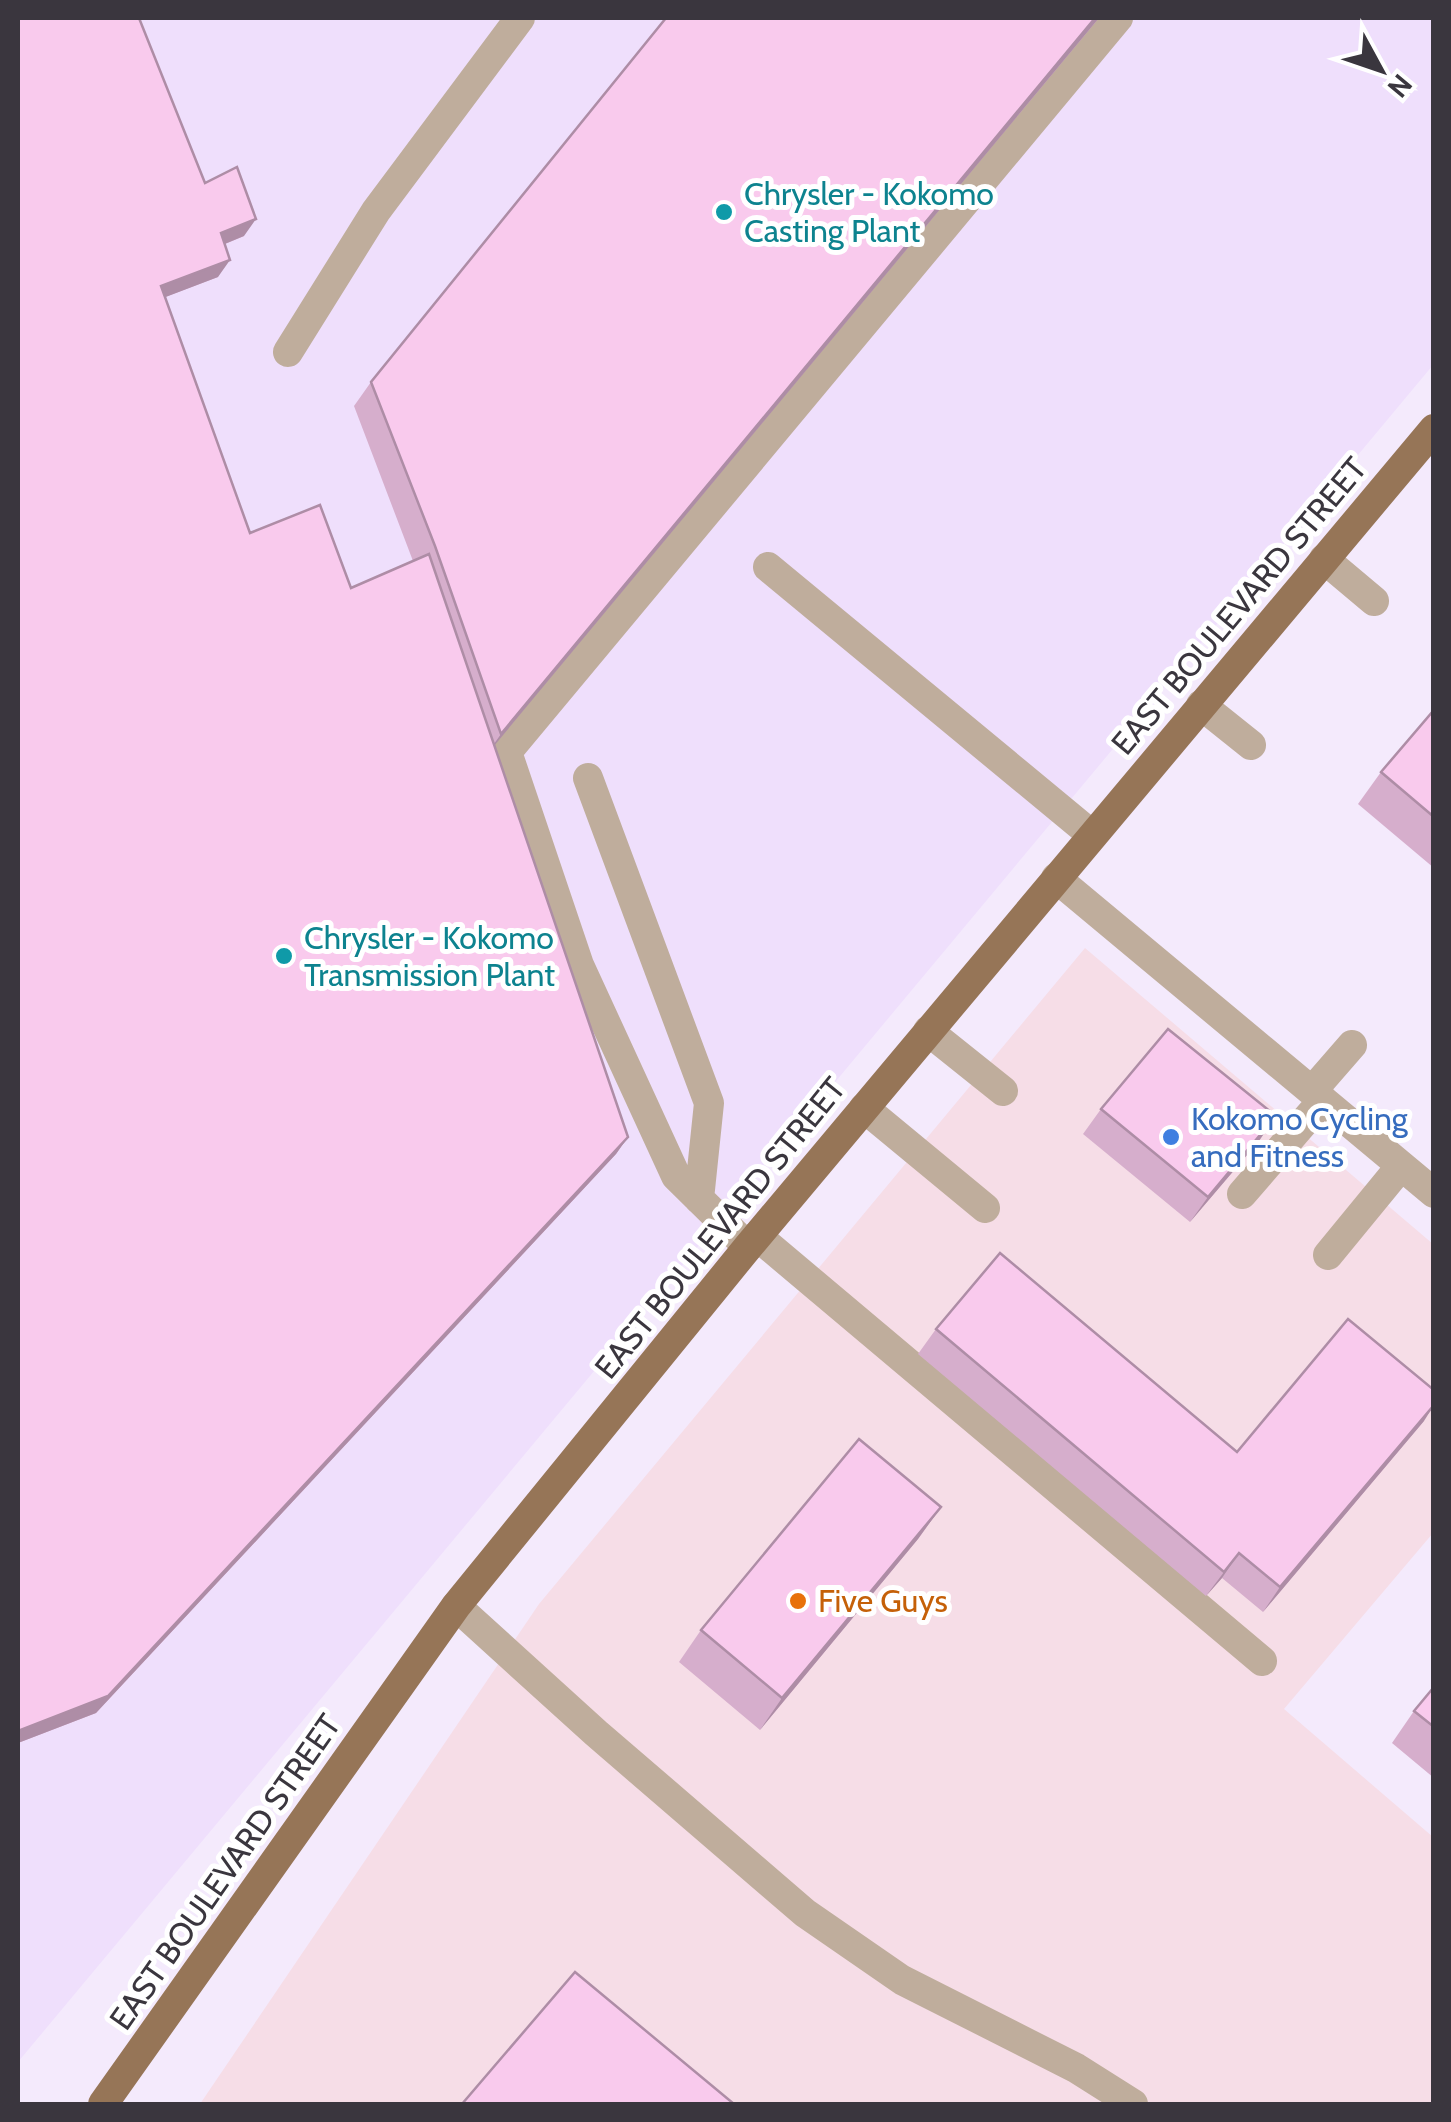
<svg xmlns="http://www.w3.org/2000/svg" width="1451" height="2122" font-family="Cabin,sans-serif">
	<style>
		.commercial { fill: #f6dde7 }
		.built { fill: #efdffc }
		.lines { fill: none; stroke-linecap: round; stroke-linejoin: round }
		.minor { stroke: #bfad9c; stroke-width: 30 }
		.major { stroke: #967557; stroke-width: 30 }
		.wall { fill: #d6aecc }
		.shaded-wall { fill: #ae8da6 }
		.building { fill: #f9caed; stroke: #ae8da6; stroke-width: 2.5 }
		.culture-dot { fill: #0f9aa8; stroke: #fff; stroke-width: 4 }
		.shop-dot { fill: #3f7fe0; stroke: #fff; stroke-width: 4 }
		.food-dot { fill: #e8710a; stroke: #fff; stroke-width: 4 }
		.labels { text-anchor: middle; stroke-width: 10; stroke-linejoin: round; paint-order: stroke }
		.culture-label { font-size: 32px; fill: #0d838f; stroke: #fff; text-anchor: start }
		.street-label { font-size: 32px; fill: #3a363e; stroke: #fff }
		.shop-label { font-size: 32px; fill: #366cbe; stroke: #fff; text-anchor: start }
		.food-label { font-size: 32px; fill: #c56008; stroke: #fff; text-anchor: start }
	</style>
	<rect width="100%" height="100%" fill="#f4eafc"/>
	<path class="commercial" d="M1085,948L1433,1244V1533L1284,1709L1433,1837L1434,2101L1431,2104H200L539,1604Z"/>
	<path class="built" d="M18,18H1433V365L18,2062Z"/>
	<g class="lines">
		<path class="minor" d="M288,352L376,211L520,18
			M1324,559L1374,601
			M768,567L1092,835
			M1201,705L1251,745
			M588,778L709,1103L699,1199
			M1056,878L1434,1193
			M928,1031L1003,1091
			M1312,1091L1352,1045
			M864,1108L985,1208
			M1242,1194L1323,1100
			M757,1236L1262,1661
			M748,1247L676,1176L579,965L507,752L1118,18
			M1328,1255L1401,1166
			M456,1606L596,1733L805,1913L902,1980L1076,2068L1133,2104"/>
		<path class="major" d="M103,2104L456,1606L748,1247L1434,429"/>
	</g>
	<path class="wall" d="M18,18L205,183L244,236L225,244L218,277L165,297L250,533L351,588L413,561L354,406L371,382L1099,18L494,745L628,1137L616,1154L96,1713L18,1743Z
		M1434,710V868L1358,804L1381,772Z
		M1101,1109L1259,1141L1190,1222L1083,1134Z
		M936,1329L1237,1452L1424,1421L1263,1612L1222,1578L1206,1596L918,1354Z
		M941,1507L918,1539L760,1730L679,1662L701,1630Z
		M1434,1687V1778L1392,1743L1414,1711Z"/>
	<path class="shaded-wall" d="M1095,18H1099L484,758L501,734Z
		M256,219L244,236L210,250L221,233Z
		M230,260L218,277L150,303L161,286Z
		M1276,1116L1259,1141L1190,1222L1208,1197Z
		M628,1137L616,1154L96,1713L18,1743V1731Z
		M1434,1405L1424,1421L1263,1612L1280,1587Z
		M941,1507L918,1539L760,1730L782,1698Z
		M1239,1553L1222,1578L1206,1596L1224,1572Z"/>
	<path class="building" d="M18,18H139L205,183L237,167L256,219L221,233L230,260L161,286L250,533L320,505L351,588L429,554L628,1137L108,1696L18,1731Z
		M666,18H1095L501,734L435,546L371,382Z
		M1434,710V817L1381,772Z
		M1168,1029L1276,1116L1208,1197L1101,1109Z
		M1000,1253L1237,1452L1348,1319L1434,1390V1405L1280,1587L1239,1553L1224,1572L936,1329Z
		M859,1439L941,1507L782,1698L701,1630Z
		M1434,1687V1727L1414,1711Z
		M575,1972L734,2104H462Z"/>
	<g class="culture-dot">
		<circle cx="724" cy="212" r="10"/>
		<circle cx="284" cy="956" r="10"/>
	</g>
	<circle class="shop-dot" cx="1171" cy="1137" r="10"/>
	<circle class="food-dot" cx="798" cy="1601" r="10"/>
	<g class="labels">
		<g class="culture-label">
			<text x="744" y="205">Chrysler - Kokomo<tspan x="744" dy="37">Casting Plant</tspan></text>
			<text x="304" y="949">Chrysler - Kokomo<tspan x="304" dy="37">Transmission Plant</tspan></text>
		</g>
		<g class="street-label">
			<text transform="translate(1239 606) rotate(-50)" y="11">EAST BOULEVARD STREET</text>
			<text transform="translate(720 1228) rotate(-51)" y="11">EAST BOULEVARD STREET</text>
			<text transform="translate(225 1872) rotate(-55)" y="11">EAST BOULEVARD STREET</text>
		</g>
		<g class="shop-label">
			<text x="1191" y="1130">Kokomo Cycling<tspan x="1191" dy="37">and Fitness</tspan></text>
		</g>
		<g class="food-label">
			<text x="818" y="1612">Five Guys</text>
		</g>
	</g>
	<rect width="1451" height="2122" fill="none" stroke="#3a363e" stroke-width="40"/>
	<g transform="translate(1381 70) rotate(130)" stroke="#ffffff" stroke-width="8" paint-order="stroke">
	<path d="M0-8L18 38L0 25L-18 38Z" fill="#3a363e"/>
	<text y="-15" font-size="28" font-weight="bold" text-anchor="middle" fill="#3a363e">N</text>
	</g>
</svg>
